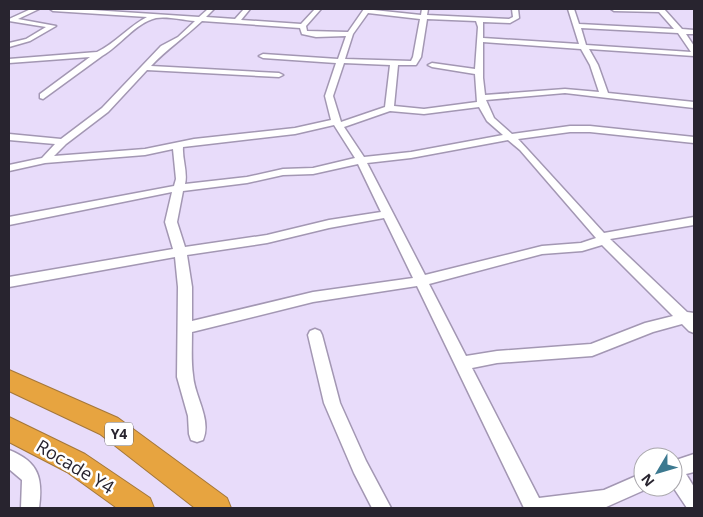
<svg xmlns="http://www.w3.org/2000/svg" width="703" height="517" font-family="'Open Sans',sans-serif">
	<style>
		.lines { fill: none; stroke-linecap: round; stroke-linejoin: round }
		.minor-casing { stroke: #a397b3; stroke-width: 3 }
		.highway-casing { stroke: #a4773a; stroke-width: 2 }
		.minor { fill: #fff; fill-rule: evenodd }
		.highway { fill: #e7a440; fill-rule: evenodd }
		.labels { text-anchor: middle; stroke-width: 5; stroke-linejoin: round; paint-order: stroke }
		.shield { fill: #fff; stroke: #68666d; stroke-width: 1 }
		.shield-label { font-size: 14px; font-weight: bold; fill: #28242f }
		.near-street-label { font-size: 18px; fill: #28242f; stroke: #fff }
	</style>
	<rect width="100%" height="100%" fill="#e8dcfa"/>
	<g class="lines">
		<defs>
			<path id="minor" d="M31,9H39L18,19L56,26L30,41L9,47V43L26,39L46,27L9,21V19Z
				M50,9H77L199,17L208,9H214L206,17L235,19L244,9H250L241,20L301,24L315,9H321L306,26L307,31L348,32L364,9L421,15L422,9H428L427,15L509,19L513,17L512,9H518L519,18L510,23L483,22V38L579,44L568,9H574L579,24L674,29L659,12L614,11L611,9H664L682,29L694,30V34H686L694,46V56L589,49L598,65L608,93L694,102V108L565,93L486,100L494,118L512,134L570,126H590L694,137V143L590,132H570L518,139L604,233L694,217V225L610,239L687,312L694,313V333L689,331L682,324L653,332L592,356L497,363L472,368L539,498L604,490L643,473V487H650L649,488L604,508H524L417,286L313,302L192,332C192,346 191,361 193,375C194,396 212,419 203,440L197,442L191,440L189,434L188,416L177,377L178,287L175,257L9,287V277L173,249L165,222L172,192L9,225V217L174,186L176,179L173,149L145,155L45,163L9,171V165L42,158L55,144L9,140V134L61,139L102,108L161,46L178,37L195,21C183,20 167,16 156,18C135,23 120,46 102,56L43,99L40,98V94L90,57L9,63V59L97,52C116,43 129,26 147,17L53,11ZM368,13L420,19L413,57L411,61L345,59L353,34ZM427,19L476,21L478,27L475,69L432,63L428,65L432,67L475,74L477,102L424,109L394,106L398,65H416L421,57ZM202,21L300,28L302,34L316,37L346,36L338,59L263,54L259,56L263,58L336,63L325,96L331,120L295,128L194,139L145,149L54,156L66,144L108,112L147,70L279,77L283,75L279,73L151,66C167,49 185,37 202,21ZM581,28L678,33L691,52L586,45ZM483,42L581,49L590,65L599,92L565,89L485,95L483,78ZM344,63L390,65L385,107L341,122L333,96ZM479,107L487,121L503,135L411,152L364,157L344,127L390,111L424,114ZM334,125L355,158L313,168L283,169L247,177L185,184C188,173 182,159 183,147L295,134ZM508,140L520,150L596,238L581,243L542,246L425,275L367,163L411,158ZM358,164L381,212L329,220L267,235L185,247L177,222L183,191L247,183L283,175L313,174ZM384,218L413,278L313,292L192,321V287L187,255L267,243L329,228ZM602,245L673,316L645,323L591,344L497,351L466,356L429,284L542,254L582,251Z
				M315,329L320,331L322,335L340,403L366,461L391,508H372L354,473L324,403L308,335L310,331Z
				M9,450C39,462 43,478 39,508H21L22,480L9,469Z
				M694,454V472L686,474L694,487V508H687L673,487V461Z"/>
			<path id="highway" d="M9,370L118,418L227,498L231,508H195L100,434L9,391Z
				M9,417L85,454L150,498L154,508H117L67,472L9,442Z"/>
		</defs>
		<use href="#minor" class="minor-casing"/>
		<use href="#highway" class="highway-casing"/>
		<use href="#minor" class="minor"/>
		<use href="#highway" class="highway"/>
	</g>
	<g class="labels">
		<rect class="shield" x="105" y="422.5" width="28" height="23" rx="4"/>
		<g class="shield-label">
			<text x="119" y="439">Y4</text>
		</g>
		<g class="near-street-label">
			<text transform="translate(75 467) rotate(31)" y="6">Rocade Y4</text>
		</g>
	</g>
	<rect width="703" height="517" fill="none" stroke="#28242f" stroke-width="20"/>
	<g transform="translate(658 472) rotate(232)"><circle r="24" fill="#ffffff" stroke="#a9a7ac"/>
	<path d="M0-4L9 19L0 12L-9 19Z" fill="#3c7990"/>
	<text y="-8" font-size="14" font-weight="bold" text-anchor="middle" fill="#28242f">N</text>
	</g>
</svg>
